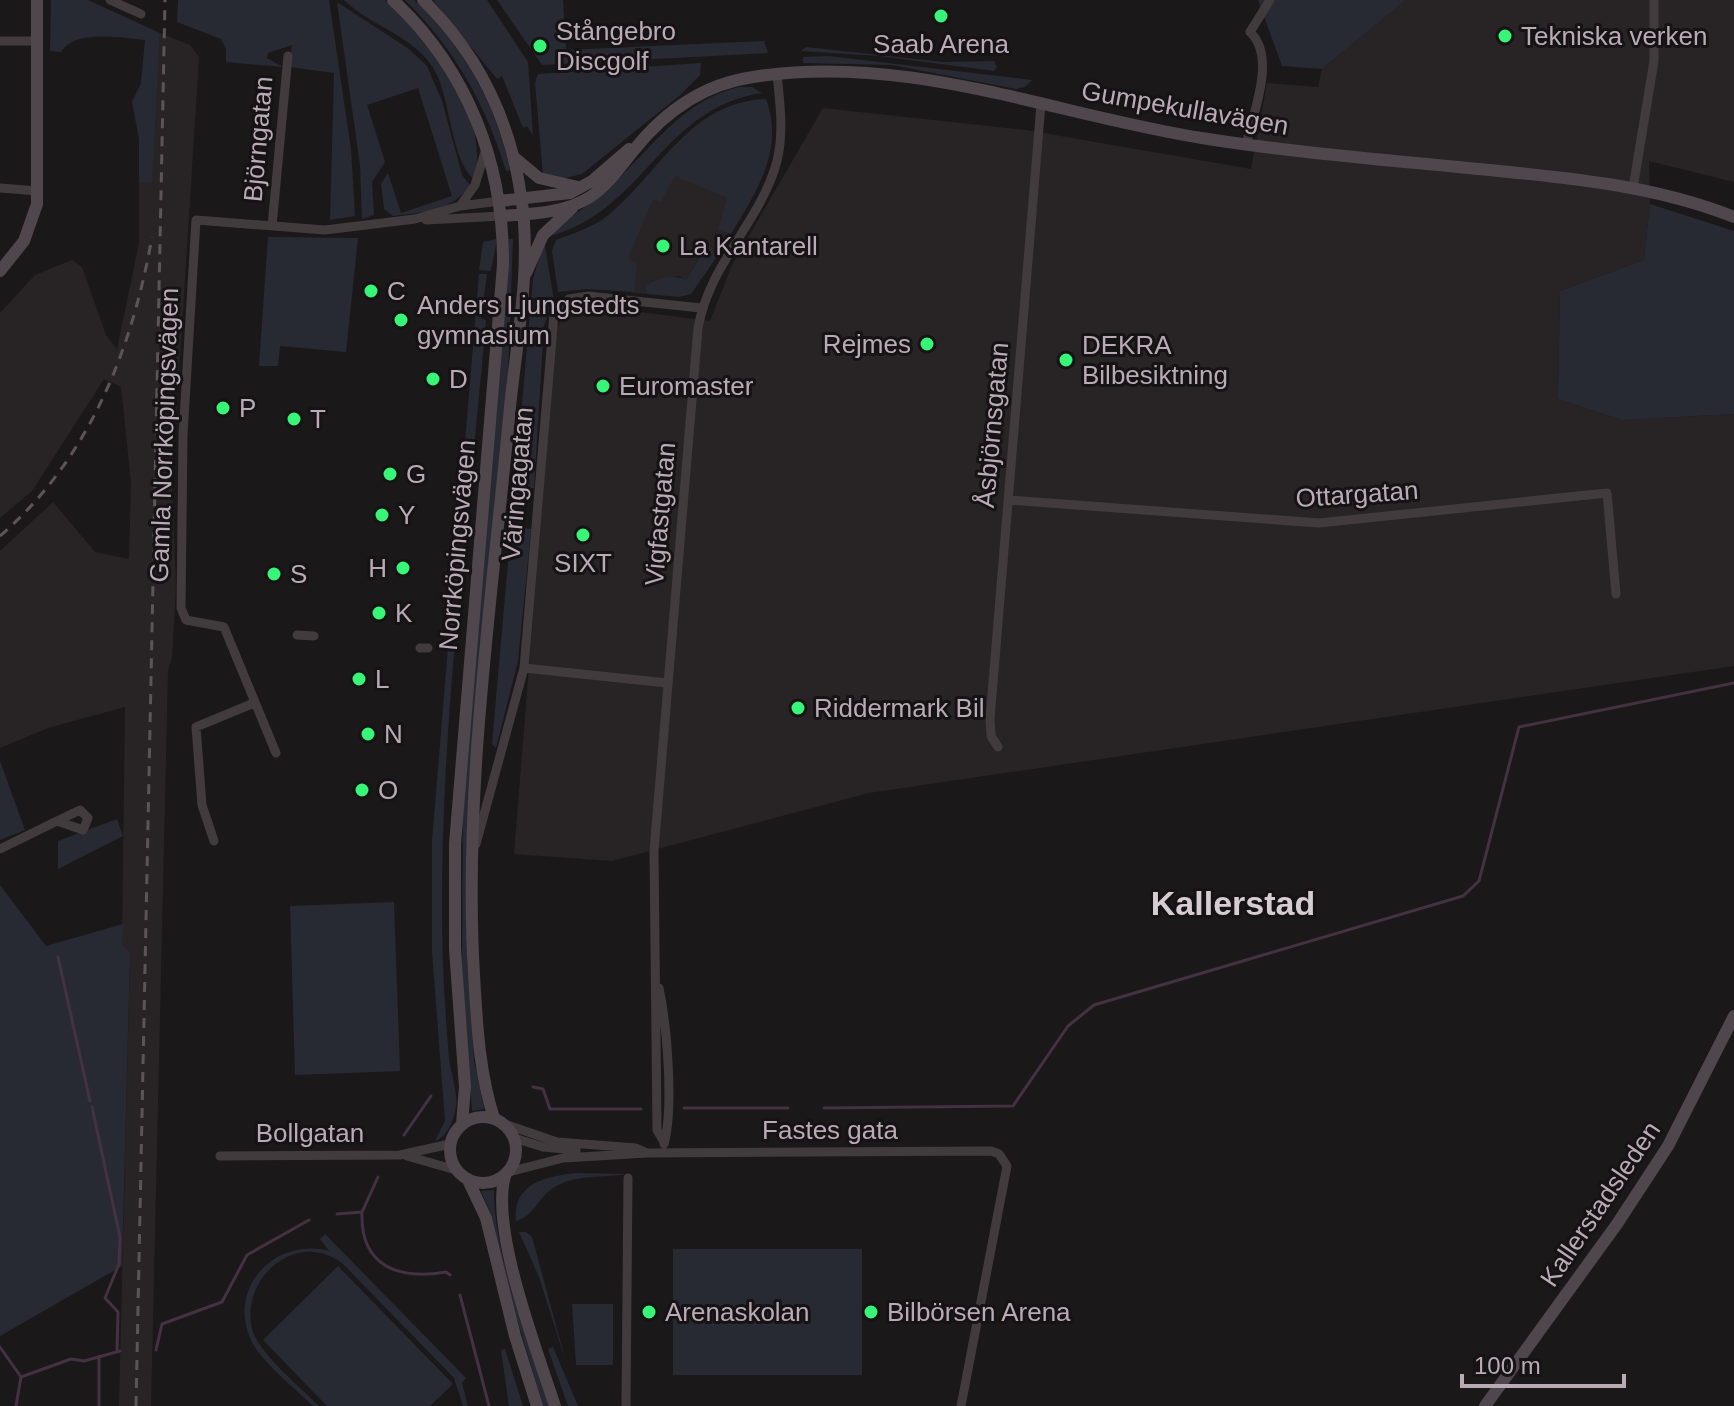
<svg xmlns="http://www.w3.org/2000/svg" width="1734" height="1406" font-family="Arial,sans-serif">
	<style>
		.built { fill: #282425 }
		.green { fill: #282a33 }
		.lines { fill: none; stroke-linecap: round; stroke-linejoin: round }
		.stream { stroke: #443142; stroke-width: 3 }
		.street { stroke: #423b3e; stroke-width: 9 }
		.secondary { stroke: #50474c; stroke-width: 12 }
		.rail { stroke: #5d5459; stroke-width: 3; stroke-dasharray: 10 8; stroke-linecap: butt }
		.poi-dot { fill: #36f577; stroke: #161314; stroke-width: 3 }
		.labels { text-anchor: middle; stroke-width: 6; stroke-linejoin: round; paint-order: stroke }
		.poi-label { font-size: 26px; fill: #baaab5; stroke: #161314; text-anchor: start }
		.street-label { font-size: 26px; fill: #baaab5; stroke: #161314 }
		.district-label { font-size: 34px; font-weight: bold; fill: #d6ccd2; stroke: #161314 }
	</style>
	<rect width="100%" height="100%" fill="#1b1819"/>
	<path class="built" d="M1406,0H1734V182L1649,161L1650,204L1644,260L1560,291L1558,399L1622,420L1734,414V666L869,793L612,861L514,854L556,330L563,314L577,304L710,321L732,265L823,108L1026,130L1251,169L1267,83L1318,87L1322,69Z
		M160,33L190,45L199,57L172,485L176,585L172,657L168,671L151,1406H119L130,955L122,944L125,707L48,728L0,748V551L53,502L95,552L129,559L131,482L121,387L104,379L32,491L0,518V313L35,275L72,260L82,267L106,335L117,349L139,243V182H151Z
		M674,175L727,198L728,235L731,234L716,258L712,247L702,242L705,248L686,280L679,276L652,281L647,294L630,293H633L627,259L653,198Z"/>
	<path class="green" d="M51,0H88L160,33L152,182H139V139L132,102L141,83L145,40C122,38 75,29 61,52L50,51Z
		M178,0H329L351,149L355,216L330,220L334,73L289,67L292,45L268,53L267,58L283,67L226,62V49L221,39L177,22Z
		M344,0H385C429,39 492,118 474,179C451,161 451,100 435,71C416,36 371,27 344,0Z
		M405,0H414C463,45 496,104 510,170L506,171C486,105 455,49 405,0Z
		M433,0H487L528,62L533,135L527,126L523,128L502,76L497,79Z
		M497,0H563L566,50L764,41L768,53L542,65Z
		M1258,0H1406L1322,69L1282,66Z
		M337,2L409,49L427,66L442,101L462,175L470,185C452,212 422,212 393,216L384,209L381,184L388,173L401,213L452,196L418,88L367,105L385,162L372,182L374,215L362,219L360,165Z
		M806,47L943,62L994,61L997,67L994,71L879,56L801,51Z
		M828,56L1032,80L1025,87L1016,89L892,65L803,63V57Z
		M701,63L700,75L679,96L582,174L561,179L543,175L535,83L538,74Z
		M739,87H752L762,93C663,107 643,212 550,236C566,217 585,209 603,193C648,154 679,101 739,87Z
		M766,99C785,149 756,193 731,234L718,230L727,198L675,176L661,202L653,199L628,258L637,264L634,292L587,289L558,292L552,251L556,240C576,232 595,227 611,213C662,169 691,102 766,99Z
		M1650,204L1734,231V414L1622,420L1558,399L1560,291L1644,260Z
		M268,237L358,238L346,352L280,346L278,366H259Z
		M497,239L491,271L479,270L483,242Z
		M509,239H513L508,373L467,839V962L474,1060L484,1109L472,1111L462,963L463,804Z
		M544,240L554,301L544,325L534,488H525L521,528L531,529L518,661L496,748L492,744L533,279Z
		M699,242L712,247L716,258L691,294L679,297L647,294L646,286C655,278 676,274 686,280L705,249Z
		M479,274H487L481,319L486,320C469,517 441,716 442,913C442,962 445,1010 449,1059C451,1075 458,1091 456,1107C454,1120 448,1136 435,1141L445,1121L432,952V841Z
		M0,761L25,830L0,840Z
		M117,819L123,836L58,869V841Z
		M0,885L46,946L123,924L122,944L130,954L122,1266L0,1336Z
		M394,902L400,1071L295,1075L290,906Z
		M577,1173L627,1174C602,1178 575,1174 553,1188C538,1198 534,1216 516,1221C512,1183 547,1176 577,1173Z
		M494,1190C493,1253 530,1344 549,1406H543L514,1309L492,1216L481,1191Z
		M519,1232H526L532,1237L566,1362L539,1277Z
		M325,1234L466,1378L462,1383L468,1406H463L454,1378L343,1264C296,1227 237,1281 253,1332C261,1355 301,1388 319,1406H313C295,1388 259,1360 250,1338C228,1285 277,1237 329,1251L320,1239Z
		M673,1249H862V1375H673Z
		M338,1266L453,1384L430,1406H327L263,1340Z
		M572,1304H613V1365H576Z
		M553,1347L578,1406H568L548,1349Z
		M505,1349L523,1406H509L501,1350Z"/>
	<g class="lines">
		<path class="stream" d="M58,957L90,1101
			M533,1087L543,1089L550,1109H641
			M92,1107L120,1237L119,1264L105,1298L118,1312L117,1351
			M684,1108H788
			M824,1108L1013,1106L1068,1026L1094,1005L1463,896L1479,881L1519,727L1734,683
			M404,1135L431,1096
			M362,1212C360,1267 399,1280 446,1272L450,1275
			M337,1214L362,1212L378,1177
			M460,1295L489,1406
			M0,1347L21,1377L71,1359L84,1361L120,1351
			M156,1350L162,1324L222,1302L247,1255L309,1220
			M99,1356V1406
			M16,1406L21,1377"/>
		<path class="street" d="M110,0L141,14
			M0,41H38
			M1246,145C1253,113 1277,57 1250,32L1270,0
			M0,188L38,191
			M1633,188L1654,61V0
			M460,206L475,185L485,152
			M426,220L502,216
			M272,226L288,56
			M1008,500L1319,523L1607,493L1616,594
			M297,635L314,636
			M420,648H428
			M524,668L667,683
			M998,747L991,736L990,719L1041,104
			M276,753L224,627L186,620L181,608L183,435L196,220L325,230L415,219L460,206L500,201
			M214,841L202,805L196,727L254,703
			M476,844L524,668L554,314L569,299L588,296L701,308
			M0,849L57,821L83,830L88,818L80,810L57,821
			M659,988C667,1026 674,1107 664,1144
			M504,1124L557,1142L636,1148L647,1153
			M514,1138L543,1147L576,1150
			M664,1142L657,1130L654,851L698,328C710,262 761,221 777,161C784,133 780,103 777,74
			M220,1156L400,1155L450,1144
			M407,1156L456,1170
			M509,1172L563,1158L647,1153L991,1151L999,1154L1007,1166L961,1406
			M626,1406L628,1178"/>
		<path class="secondary" d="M393,0C468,70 504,164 503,265L455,844V949L465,1087L462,1124
			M423,0C479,55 510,119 521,196C532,264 517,339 510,407C493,592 463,790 474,975C477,1024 479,1072 494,1118
			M515,158L539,178L578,187
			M500,201L570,193L592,181L629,149
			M502,216C531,214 565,213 590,197C608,185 621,166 634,150C665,111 704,84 753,77C909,52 1056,116 1208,139C1304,154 1402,161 1499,171C1579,179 1659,187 1734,217
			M0,271L24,241L37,204V0
			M526,273L543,235L572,208
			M450 1150a33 33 0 1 1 66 0a33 33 0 1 1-66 0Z
			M505,1176C490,1229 537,1351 555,1406
			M468,1180L486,1218L515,1336L537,1406
			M1485,1406L1617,1224L1668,1146L1734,1016"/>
		<path class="rail" d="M0,536C89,459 132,350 152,237
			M136,1406L165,0"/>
	</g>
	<g class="poi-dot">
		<circle cx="941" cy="16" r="8"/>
		<circle cx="1505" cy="36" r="8"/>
		<circle cx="540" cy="46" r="8"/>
		<circle cx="663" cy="246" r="8"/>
		<circle cx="371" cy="291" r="8"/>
		<circle cx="401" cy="320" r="8"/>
		<circle cx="927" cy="344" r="8"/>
		<circle cx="1066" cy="360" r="8"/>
		<circle cx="433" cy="379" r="8"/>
		<circle cx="603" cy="386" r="8"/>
		<circle cx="223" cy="408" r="8"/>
		<circle cx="294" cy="419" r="8"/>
		<circle cx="390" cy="474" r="8"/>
		<circle cx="382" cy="515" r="8"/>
		<circle cx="583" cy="535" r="8"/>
		<circle cx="403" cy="568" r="8"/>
		<circle cx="274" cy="574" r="8"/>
		<circle cx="379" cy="613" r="8"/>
		<circle cx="359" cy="679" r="8"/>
		<circle cx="798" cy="708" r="8"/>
		<circle cx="368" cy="734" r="8"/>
		<circle cx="362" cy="790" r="8"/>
		<circle cx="649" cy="1312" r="8"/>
		<circle cx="871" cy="1312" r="8"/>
	</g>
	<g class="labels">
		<g class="poi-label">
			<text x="556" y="40">Stångebro<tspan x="556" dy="30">Discgolf</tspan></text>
			<text x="1521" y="45">Tekniska verken</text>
			<text x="941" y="53" text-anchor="middle">Saab Arena</text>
			<text x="679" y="255">La Kantarell</text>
			<text x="387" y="300">C</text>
			<text x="417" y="314">Anders Ljungstedts<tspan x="417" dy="30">gymnasium</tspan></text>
			<text x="911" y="353" text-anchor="end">Rejmes</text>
			<text x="1082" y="354">DEKRA<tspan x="1082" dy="30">Bilbesiktning</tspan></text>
			<text x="449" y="388">D</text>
			<text x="619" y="395">Euromaster</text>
			<text x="239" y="417">P</text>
			<text x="310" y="428">T</text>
			<text x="406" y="483">G</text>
			<text x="398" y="524">Y</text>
			<text x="583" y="572" text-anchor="middle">SIXT</text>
			<text x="387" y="577" text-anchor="end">H</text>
			<text x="290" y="583">S</text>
			<text x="395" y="622">K</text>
			<text x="375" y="688">L</text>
			<text x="814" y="717">Riddermark Bil</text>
			<text x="384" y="743">N</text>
			<text x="378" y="799">O</text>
			<text x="665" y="1321">Arenaskolan</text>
			<text x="887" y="1321">Bilbörsen Arena</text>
		</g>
		<g class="street-label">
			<text transform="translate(1185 108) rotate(10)" y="9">Gumpekullavägen</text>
			<text transform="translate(258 139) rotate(-85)" y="9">Björngatan</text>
			<text transform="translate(992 425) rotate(-85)" y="9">Åsbjörnsgatan</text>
			<text transform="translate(164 435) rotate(-88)" y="9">Gamla Norrköpingsvägen</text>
			<text transform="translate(517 484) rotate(-85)" y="9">Väringagatan</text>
			<text transform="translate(1357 494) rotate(-4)" y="9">Ottargatan</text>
			<text transform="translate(660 514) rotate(-85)" y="9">Vigfastgatan</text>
			<text transform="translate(457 545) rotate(-85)" y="9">Norrköpingsvägen</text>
			<text x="830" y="1139">Fastes gata</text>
			<text x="310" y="1142">Bollgatan</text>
			<text transform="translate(1600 1204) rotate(-56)" y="9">Kallerstadsleden</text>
		</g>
		<g class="district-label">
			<text x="1233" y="915">Kallerstad</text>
		</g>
	</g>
	<path d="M1462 1374v12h162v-12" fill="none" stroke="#baaab5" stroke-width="4"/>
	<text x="1474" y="1374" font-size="24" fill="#baaab5" stroke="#161314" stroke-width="6" paint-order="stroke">100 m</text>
</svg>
